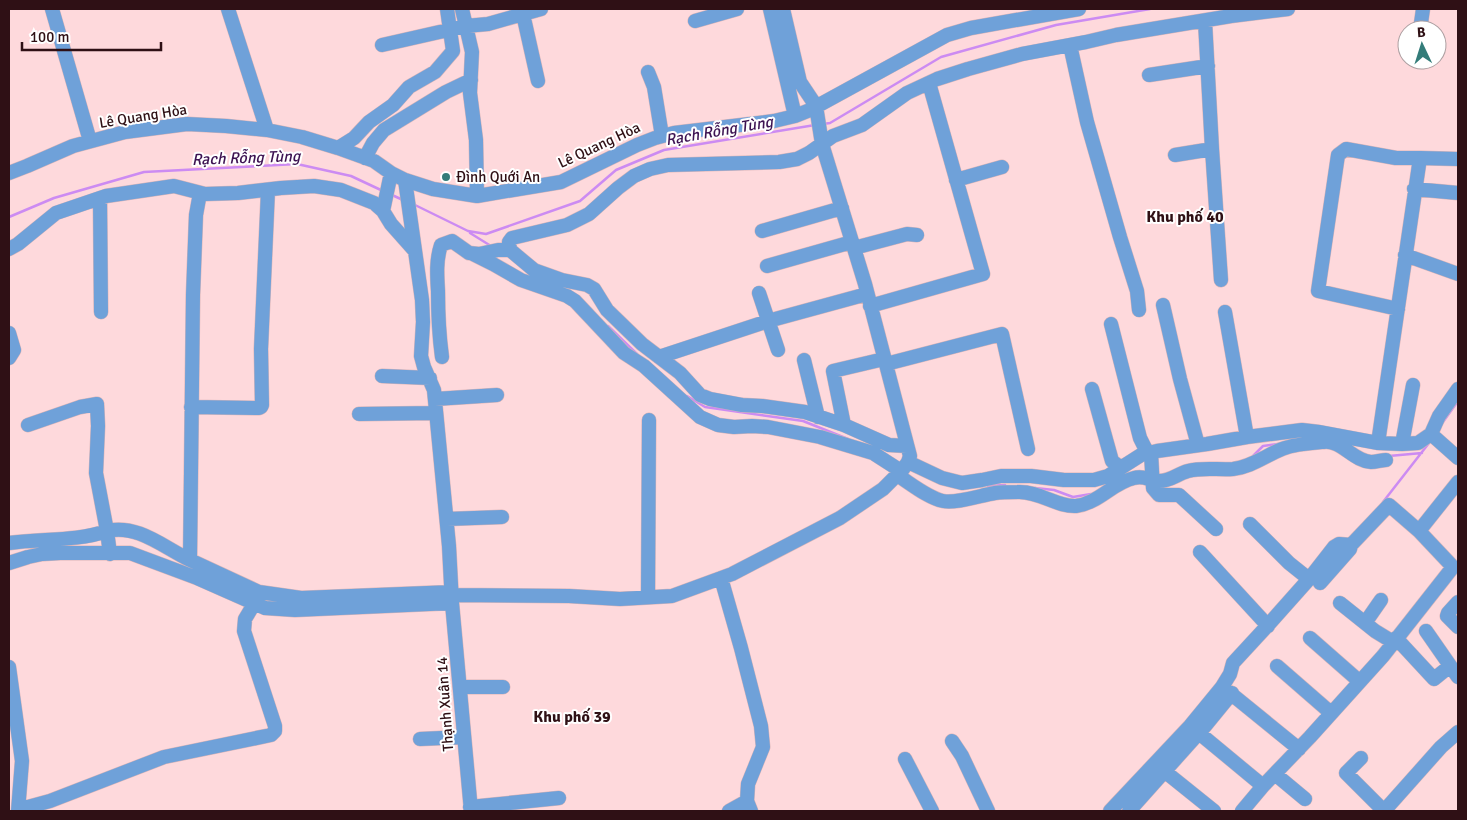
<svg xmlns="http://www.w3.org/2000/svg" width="1467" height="820" font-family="Signika,sans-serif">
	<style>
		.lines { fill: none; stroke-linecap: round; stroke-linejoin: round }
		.stream { stroke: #cc8bf2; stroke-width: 2.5 }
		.minor-casing { stroke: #d9b5b8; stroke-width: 15 }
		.minor { stroke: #6fa1d9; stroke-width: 14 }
		.poi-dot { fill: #337c79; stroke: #fff; stroke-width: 2 }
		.labels { text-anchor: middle; stroke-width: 4; stroke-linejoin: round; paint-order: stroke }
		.street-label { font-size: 15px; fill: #2f1015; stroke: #fff }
		.poi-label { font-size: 15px; fill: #2f1015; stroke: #fff; text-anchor: start }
		.water-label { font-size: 16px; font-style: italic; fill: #3d1352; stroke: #fff }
		.neighbourhood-label { font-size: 16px; font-weight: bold; fill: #2f1015; stroke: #fff }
	</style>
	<rect width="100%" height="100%" fill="#fed9dc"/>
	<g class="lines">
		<path class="stream" d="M823,124L830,123L941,57L1056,25L1150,9
			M392,195L403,200
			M413,204L468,231L486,234L580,201L616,170L664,150L815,125
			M9,217L54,198L144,172L297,164L351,176L383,191
			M470,233L491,246
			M608,326L637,354
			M687,396L705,407L803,421L848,439
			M1443,422L1458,401
			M1253,456L1263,446L1278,444
			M1389,456L1422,453
			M988,486L1005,485
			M1035,488L1054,490L1073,497L1091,494
			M1383,502L1429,443"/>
		<defs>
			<path id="minor" d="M52,9L90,141
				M228,9L267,130
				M462,9L472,52L470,93L476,140L477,196
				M770,9L795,116
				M523,14L538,81
				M695,21L737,9
				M1420,30L1423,9
				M382,45L466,26L488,24L541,9
				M1070,45L1087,122L1120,237L1137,291L1139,310
				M648,72L654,87L662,136
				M1149,75L1208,66
				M338,148L354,138L369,122L393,105L409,87L435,72L453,51L447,9
				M1212,149L1221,280
				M1175,155L1212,149L1205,21
				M365,158L373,143L384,130L446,92L471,80
				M9,173L27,166L73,146L125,132L187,124L226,126L267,130L302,137L338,148L374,161L391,173L405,180L433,189L477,196L561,182L637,145L655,138L674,133L774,121L795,116L810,110L947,35L971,28L1079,9
				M391,173L383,211L391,224L415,251
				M405,180L422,300L423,322L421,356L424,367L434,390L449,546L452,603L471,811
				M956,180L1002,167
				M1414,189L1458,193
				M200,193L196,215L193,295L190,560L259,592L301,598L452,592
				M100,198L101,312
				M762,231L842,208
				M854,248L907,234L917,235
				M9,249L18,244L56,213L106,196L174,186L205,194L238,193L281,188L314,186L341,190L374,203L383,211
				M510,250L509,242L512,238L567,225L589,214L618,188L634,176L650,169L668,165L779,162L797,159L809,153L833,136L862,125L907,93L937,79L968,69L1022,54L1086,42L1116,35L1231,16L1288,9
				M473,254L493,264L521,280L567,296L575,301L624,353L644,366L700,417L718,425L734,427L752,426L768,427L820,437L873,453L901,471
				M1405,255L1458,274
				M767,266L852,242
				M759,293L778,350
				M1163,305L1180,379L1198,445
				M870,306L983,274L929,83
				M1398,309L1318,291L1338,155L1346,149L1396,158H1420
				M1225,312L1247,437
				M1111,324L1140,438L1148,454
				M9,333L14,350L9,358
				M442,357C439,335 438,313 438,291C437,275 436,260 441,245L452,241L469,253L479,254L498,250H510L534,270L562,280L587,285L594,289L607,310L642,344L680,373L700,395L710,399L742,405L762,406L805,412L844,425L889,445L907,446
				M659,357L768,321L867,294
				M804,360L818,417
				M886,364L1002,334L1028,449
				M382,376L430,378
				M1092,389L1112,461L1121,468
				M435,399L497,395
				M191,407L259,408L261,407L262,405L261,349L268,190
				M359,414L436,413
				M28,425L80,407L97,404L98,426L96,473L107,531C138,524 163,547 190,560
				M844,425L833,371L884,359
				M1431,434L1439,416L1458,389
				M1378,443L1420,158L1458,159
				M1402,444L1413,385
				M1151,453L1153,488L1159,495H1179L1216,529
				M908,462L942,478L962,483L982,480L1001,476H1031L1064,480H1094L1108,476L1141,455L1157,451L1207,444L1247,437L1302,430L1319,432L1378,443L1402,444L1418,443L1431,434L1458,458
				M897,475C910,483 928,498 943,501C955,504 982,495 995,493C1002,492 1010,492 1018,492C1039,491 1057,507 1076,506C1099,503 1112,483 1134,478C1145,475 1149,481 1159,481C1171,481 1177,474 1188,471C1202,467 1218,470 1233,469C1251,467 1265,456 1282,449C1295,444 1310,443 1323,442C1341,439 1353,461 1371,462C1376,462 1382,460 1386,460
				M447,519L502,517
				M1250,524L1289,563L1309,579
				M9,543C42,538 74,542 107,531L110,554
				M1200,552L1268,626
				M9,563L28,557L42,554L60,553H130L197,578L265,608L295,610L452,603
				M721,578L741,648L761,726L763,747L748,784L747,801L751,811
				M1320,583L1350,549L1351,545L1389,505L1419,531L1458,482
				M452,595L569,596L620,599L672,596L732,574L840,518L883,489L903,469L908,462L910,456L865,284L822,144L816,106L800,82L783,9
				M648,597L649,420
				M1458,602L1448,613L1447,616L1458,627
				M1340,603L1375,631L1393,642
				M1365,623L1381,600
				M1426,631L1458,677
				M1310,638L1359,681
				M1396,638L1434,679L1450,666
				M1277,666L1331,713
				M9,667L22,761L18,811
				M460,687H503
				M1224,688L1299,749
				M1199,733L1263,786
				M420,739L464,737
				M952,741L962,756L988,811
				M1361,758L1346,773L1384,811
				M905,759L932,811
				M1158,766L1214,811
				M1275,774L1305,799
				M19,807H28L50,801L164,757L271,735L275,731V726L244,631L245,619L254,604
				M470,807L559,798
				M729,811L747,801
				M1110,811L1190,726L1222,687L1230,674L1233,663L1269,624L1309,579L1334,547L1339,544L1351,545
				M1129,811L1205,726L1232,693
				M1242,811L1263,786L1310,737L1383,656L1453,567L1419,531
				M1384,811L1441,747L1458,732"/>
		</defs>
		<use href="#minor" class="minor-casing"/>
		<use href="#minor" class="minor"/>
	</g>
	<circle class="poi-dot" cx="446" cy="177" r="5"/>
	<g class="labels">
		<g class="street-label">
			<text transform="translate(143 116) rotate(-9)" y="5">Lê Quang Hòa</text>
			<text transform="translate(599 145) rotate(-25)" y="5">Lê Quang Hòa</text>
			<text transform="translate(445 704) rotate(-94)" y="5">Thạnh Xuân 14</text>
		</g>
		<g class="poi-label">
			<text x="456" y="182">Đình Quới An</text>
		</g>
		<g class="water-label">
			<text transform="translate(719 130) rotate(-10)" y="6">Rạch Rỗng Tùng</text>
			<text transform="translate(246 157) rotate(-2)" y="6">Rạch Rỗng Tùng</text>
		</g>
		<g class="neighbourhood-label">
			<text x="1185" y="222">Khu phố 40</text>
			<text x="572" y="722">Khu phố 39</text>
		</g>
	</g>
	<rect width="1467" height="820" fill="none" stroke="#2f1015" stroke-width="20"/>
	<g transform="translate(1422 45) rotate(356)"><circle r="24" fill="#ffffff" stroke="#ac9fa1"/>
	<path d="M0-4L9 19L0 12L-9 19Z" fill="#337c79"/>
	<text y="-8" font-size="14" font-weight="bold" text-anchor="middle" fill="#2f1015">B</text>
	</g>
	<path d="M22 42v8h139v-8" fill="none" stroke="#2f1015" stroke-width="2.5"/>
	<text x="30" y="42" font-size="15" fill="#2f1015" stroke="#ffffff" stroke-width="4" paint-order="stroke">100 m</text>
</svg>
